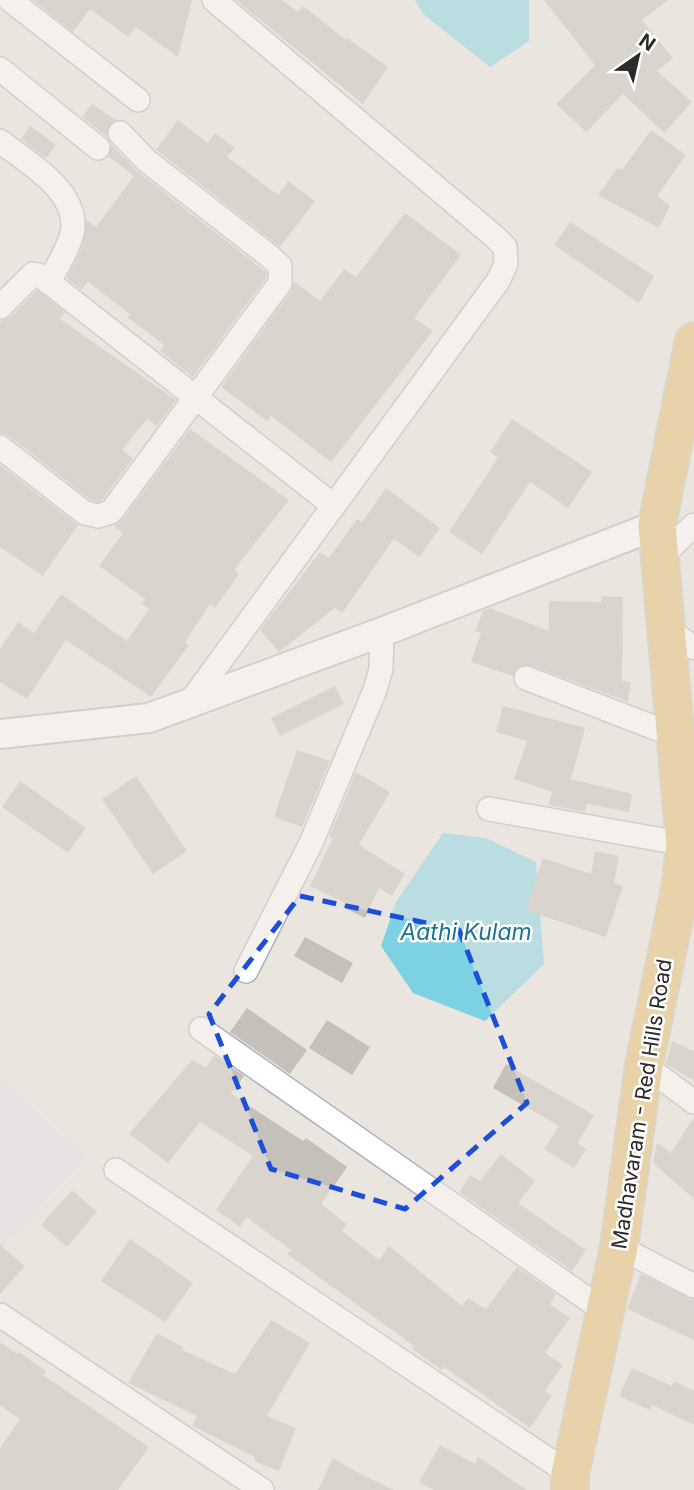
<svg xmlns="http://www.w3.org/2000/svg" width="694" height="1490" font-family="Inter,sans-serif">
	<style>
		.industrial { fill: #e0dee5 }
		.water { fill: #7cd2e3 }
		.building { fill: #c4c0ba }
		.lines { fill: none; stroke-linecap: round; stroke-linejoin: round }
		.minor-casing { stroke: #afb2ba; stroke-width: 26 }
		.tertiary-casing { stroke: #afb2ba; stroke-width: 32 }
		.primary-casing { stroke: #c4c4c4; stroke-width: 40 }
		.minor { stroke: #fff; stroke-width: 23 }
		.tertiary { stroke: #fff; stroke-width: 28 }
		.primary { stroke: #e3bb6c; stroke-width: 37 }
		.marked { fill: none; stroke: #1d4ed8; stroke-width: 5; stroke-dasharray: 14 9; stroke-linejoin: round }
		.labels { text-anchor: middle; stroke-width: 5; stroke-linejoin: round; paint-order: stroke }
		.street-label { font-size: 21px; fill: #2b2b2b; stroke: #fff }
		.water-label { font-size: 23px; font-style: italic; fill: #1b738f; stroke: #fff }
	</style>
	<rect width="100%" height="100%" fill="#ebe5df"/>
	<path class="industrial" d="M0,1080L86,1157L0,1250Z"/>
	<path class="water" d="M415,0H529V41L490,67L423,14Z
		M443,833L486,838L536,862L544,964L485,1021L413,993L381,946L396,902Z"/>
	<path class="building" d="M33,0H192L178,57L136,27L128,37L90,9L73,32Z
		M236,0H282L298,12L303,6L346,40L347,38L388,67L363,104Z
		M544,0H668L642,20L673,58L657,71L692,102L664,133L623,94L586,132L556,104L595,65Z
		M92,104L116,120L107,129V137L82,117Z
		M178,120L208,143L215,133L235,148L227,157L278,195L288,181L315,201L280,247L154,148L156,150Z
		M30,126L56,145L46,158L21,139Z
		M651,130L686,155L657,196L670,206L659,228L598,195L618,167L622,170Z
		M111,144L138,172L266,272V278L193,377L160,351L164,345L127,317L130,314L88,282L81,290L67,278L83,245L86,220L96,227L134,176L109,157Z
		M405,213L461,255L414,318L433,331L331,462L271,416L267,421L221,387L291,291L294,281L320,301L344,269L356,277Z
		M570,222L654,276L639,303L554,245Z
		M37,290L65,312L60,319L176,400L157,426L147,419L122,450L133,458L102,500L97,502L91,500L9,436L0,433V321L10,317Z
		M512,419L592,472L568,508L530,482L482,554L449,532L498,458L490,452Z
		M190,429L289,500L234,570L239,574L215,608L210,604L185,642L189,645L151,697L66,640L27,699L0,682V649L18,622L34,633L61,594L127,641L149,609L142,604L145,599L99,566L123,533L114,526L122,520Z
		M0,465L78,525L43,576L0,547Z
		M386,488L440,528L419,557L394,539L342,613L335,608L279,652L260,630L320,552L329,558L357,519L362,522Z
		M602,596L623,597L622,681L631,682L628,702L530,665L518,667L513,676L471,662L481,633L475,631L483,611L490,608L549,631V601L601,602Z
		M335,686L344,704L280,736L271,718Z
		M503,706L585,728L571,779L632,794L629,812L587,804L585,812L548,805L552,792L514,779L527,741L496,732Z
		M297,750L330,761L302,827L274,817Z
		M356,772L390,792L359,845L405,874L392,896L379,888L365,918L343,907L345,903L310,886L333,838L329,837Z
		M136,776L187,851L153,874L102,799Z
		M20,781L86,828L68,853L2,807Z
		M595,851L619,856L614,883L623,886L606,937L526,910L543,858L591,874Z
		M305,937L353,963L342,983L294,956Z
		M247,1008L307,1050L290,1074L230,1032Z
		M327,1020L370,1047L352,1075L309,1048Z
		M672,1041L694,1051V1081L666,1064Z
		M214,1055L244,1076L231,1094L303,1141L306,1138L347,1167L321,1204L347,1224L342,1231L379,1260L389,1246L462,1306L468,1298L486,1309L517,1267L556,1294L550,1304L570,1318L545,1353L563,1365L545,1391L552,1396L530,1428L444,1367L442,1370L412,1349L414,1346L287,1254L291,1250L246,1217L240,1227L216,1210L253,1156L200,1122L168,1163L129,1134L192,1060L206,1068Z
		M506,1064L594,1115L578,1143L586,1149L574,1168L544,1149L559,1126L493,1088Z
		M694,1117V1199L653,1163L657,1143L671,1153Z
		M501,1154L535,1181L518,1203L586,1250L572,1271L459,1192L470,1175L480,1181Z
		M72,1190L97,1212L67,1247L41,1225Z
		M130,1239L193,1283L165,1322L101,1281Z
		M0,1245L25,1266L0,1294Z
		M641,1274L694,1300V1340L627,1309Z
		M271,1320L310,1343L267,1416L296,1428L279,1471L254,1461L255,1457L192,1426L197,1416L128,1383L157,1333L183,1347L182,1350L235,1374Z
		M0,1342L17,1354L19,1352L46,1371L43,1375L149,1447L118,1490H0V1448L20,1419L0,1405Z
		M632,1368L672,1386L674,1381L694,1391V1425L652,1405L650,1410L619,1396Z
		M440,1445L475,1464L478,1457L527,1490H434L419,1482Z
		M333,1458L353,1470L394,1490H318Z"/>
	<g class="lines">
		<defs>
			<path id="minor" d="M10,0L138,100
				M0,69L98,148
				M0,141C26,162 75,188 73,227C72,244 56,267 49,283
				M0,307L33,274L41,276L334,506
				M0,447L85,513L98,516L111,512L280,283V266L268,255L147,161L120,133
				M660,558L694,525
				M666,628L694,648
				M526,678L676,736
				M188,705L498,281L506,264L505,247L495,237L214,0
				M489,809L685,844
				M246,971L311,843L375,690L381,669L382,632
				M201,1029L603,1310
				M644,1065L694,1102
				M116,1170L570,1474
				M619,1247L694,1286
				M0,1315L262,1490"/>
			<path id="tertiary" d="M0,734L149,718L382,632L657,525"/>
			<path id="primary" d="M570,1490V1474L619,1247L644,1065L681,884L685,844L657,525L694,341"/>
		</defs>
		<use href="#minor" class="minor-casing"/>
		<use href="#tertiary" class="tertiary-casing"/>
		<use href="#primary" class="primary-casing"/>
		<use href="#minor" class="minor"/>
		<use href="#tertiary" class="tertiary"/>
		<use href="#primary" class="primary"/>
	</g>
	<path d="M0 0H694V1490H0ZM300,896L459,930L527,1103L405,1209L271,1169L209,1014Z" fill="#ebe5df" fill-opacity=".55" fill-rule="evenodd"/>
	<path class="marked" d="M300,896L459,930L527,1103L405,1209L271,1169L209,1014Z"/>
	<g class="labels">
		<g class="street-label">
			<text transform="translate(642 1104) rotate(-81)" y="7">Madhavaram - Red Hills Road</text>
		</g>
		<g class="water-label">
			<text x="466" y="940">Aathi Kulam</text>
		</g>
	</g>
	<g transform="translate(638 56) rotate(34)" stroke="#ffffff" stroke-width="5" paint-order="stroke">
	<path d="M0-5L12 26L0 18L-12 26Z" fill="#2b2b2b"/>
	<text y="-10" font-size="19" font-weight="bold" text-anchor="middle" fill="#2b2b2b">N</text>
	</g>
</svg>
